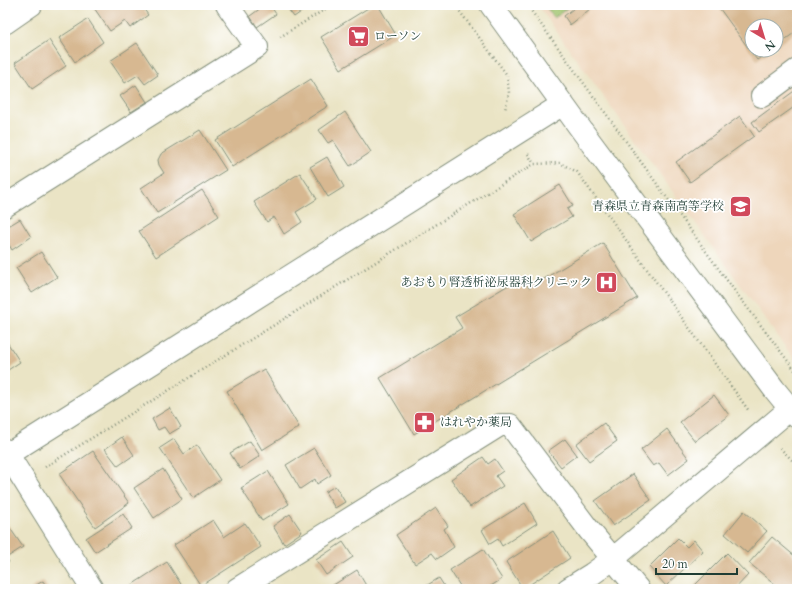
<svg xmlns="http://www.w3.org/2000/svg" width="802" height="594" font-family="Cardo,'Noto Serif JP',serif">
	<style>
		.built { fill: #eed6bb; fill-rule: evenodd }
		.green { fill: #a1c56f; stroke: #608152 }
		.building { fill: #d7b891 }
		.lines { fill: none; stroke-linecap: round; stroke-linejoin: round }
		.minor-casing { stroke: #84907c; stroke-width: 24 }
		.path { stroke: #84907c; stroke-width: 2.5; stroke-dasharray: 1 3; stroke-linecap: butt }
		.minor { stroke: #fff; stroke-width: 22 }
		.labels { text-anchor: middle; stroke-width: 3.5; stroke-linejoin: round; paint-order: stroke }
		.poi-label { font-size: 12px; fill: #1f3d34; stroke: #fff; text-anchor: start }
	</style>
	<rect width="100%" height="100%" fill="#fff"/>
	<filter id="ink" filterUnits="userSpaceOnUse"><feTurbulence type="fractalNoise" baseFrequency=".025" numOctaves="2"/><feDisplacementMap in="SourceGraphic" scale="8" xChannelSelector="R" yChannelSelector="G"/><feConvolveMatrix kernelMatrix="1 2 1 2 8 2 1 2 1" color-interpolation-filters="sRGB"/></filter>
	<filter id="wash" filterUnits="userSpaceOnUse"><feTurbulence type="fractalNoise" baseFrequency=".012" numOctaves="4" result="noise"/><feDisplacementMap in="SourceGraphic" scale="16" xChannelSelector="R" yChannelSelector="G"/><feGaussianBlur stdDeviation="0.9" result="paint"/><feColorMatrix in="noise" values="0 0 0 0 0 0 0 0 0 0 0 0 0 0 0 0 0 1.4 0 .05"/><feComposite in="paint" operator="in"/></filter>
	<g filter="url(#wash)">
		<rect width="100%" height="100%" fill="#eae4c5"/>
		<path class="built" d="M538,5H797V363L564,42ZM752,26H776V50H752Z"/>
		<path class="green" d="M545,5H571L554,18Z"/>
		<g id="blocks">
			<path class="building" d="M92,5H141L148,15L130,28L125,21L110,31Z
				M265,5H270L276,14L257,27L250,16Z
				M285,5H311L294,17Z
				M373,5H378L396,35L341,69L321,37Z
				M578,5H595L570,25L564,16Z
				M717,5H797V31L776,46V26H752V50H771L757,60Z
				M88,19L103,42L75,62L59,38Z
				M49,40L66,66L32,89L15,63Z
				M137,43L158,75L145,84L138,75L125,83L110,61Z
				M311,79L328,106L232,167L215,140Z
				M136,85L147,102L131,112L120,96Z
				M797,89V105L759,132L752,122Z
				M345,112L371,152L350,166L333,140L328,143L319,130Z
				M740,116L754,136L690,182L676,162Z
				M200,130L226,170L157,213L141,188L164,173L159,165L158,160L161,154Z
				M327,157L344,187L328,197L310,167Z
				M300,173L317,199L296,212L302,222L284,234L274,217L267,222L254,202Z
				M560,185L573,206L567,209L572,217L531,242L514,214Z
				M202,190L219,216L156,257L139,231Z
				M20,219L31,237L12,250L5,238V228Z
				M603,243L637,298L414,434L380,378L462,328L455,317L522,277L529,288Z
				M41,252L57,277L32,293L16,268Z
				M5,339L20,362L5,372Z
				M264,369L299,427L262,450L227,391Z
				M714,395L729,415L695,441L680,422Z
				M170,408L181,427L169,434L164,427L158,430L152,419Z
				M604,423L617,441L589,461L576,444Z
				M667,429L689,459L668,475L659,463L653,466L641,450Z
				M122,437L134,455L118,466L105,449Z
				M174,439L184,454L197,445L220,480L193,498L160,448Z
				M565,439L577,455L561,467L548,451Z
				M250,441L260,456L240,469L230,453Z
				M314,448L331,475L317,484L315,479L300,489L286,465Z
				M93,451L129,503L95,527L59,474Z
				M483,457L488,464L495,459L503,471L496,476L503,486L470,507L451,479Z
				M163,469L182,499L154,518L134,488Z
				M268,471L289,504L262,521L241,488Z
				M633,474L651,500L613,526L595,501Z
				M335,486L345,502L335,508L325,492Z
				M525,503L537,523L502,546L498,539L490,544L482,530Z
				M436,508L448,526L444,529L454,547L437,559L432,553L415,564L396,535Z
				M744,511L767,531L747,553L725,534Z
				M123,514L132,528L95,552L86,538Z
				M290,514L302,532L284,544L273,526Z
				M213,520L224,537L245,523L261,547L201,586L174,545Z
				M5,521L23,547L6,558L9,562L5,565Z
				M553,531L570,558L523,589L506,562Z
				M772,537L797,558V589H781L749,563Z
				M678,538L687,547L694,540L703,551L666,586L649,567Z
				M343,542L353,557L326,575L316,560Z
				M483,549L502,579L486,589H462L450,570Z
				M727,553L748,575L735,589H697L694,586Z
				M167,562L184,589H128L127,588Z
				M357,570L368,589H327Z
				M439,578L446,589H421Z
				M43,581L48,589H30Z"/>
		</g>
	</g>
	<g filter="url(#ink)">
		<use href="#blocks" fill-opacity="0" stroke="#84907c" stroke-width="1"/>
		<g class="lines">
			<defs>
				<path id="minor" d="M491,5L583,132L774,389L797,417
					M5,23L31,5
					M762,96L797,70
					M5,206L257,47L227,5
					M5,450L92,589
					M5,456L563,104
					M237,589L500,425H510L589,530L638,589
					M568,589L592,574L613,559L790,409"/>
			</defs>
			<use href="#minor" class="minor-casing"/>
			<path class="path" d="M455,5L507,75L509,93L505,110
				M527,5L734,290L797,373
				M280,37L332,5
				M528,154L534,164
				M780,448L797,465
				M45,467L534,164L560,163L577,172L749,411"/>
			<use href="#minor" class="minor"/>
		</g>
	</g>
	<defs>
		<symbol id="supermarket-square" viewBox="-11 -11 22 22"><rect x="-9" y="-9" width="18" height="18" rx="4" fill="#d1495b" stroke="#fff"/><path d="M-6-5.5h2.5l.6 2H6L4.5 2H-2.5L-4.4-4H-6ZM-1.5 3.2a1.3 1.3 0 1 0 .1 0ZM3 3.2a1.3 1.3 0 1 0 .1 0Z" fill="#fff"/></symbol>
		<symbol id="school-square" viewBox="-11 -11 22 22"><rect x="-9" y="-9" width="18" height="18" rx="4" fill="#d1495b" stroke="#fff"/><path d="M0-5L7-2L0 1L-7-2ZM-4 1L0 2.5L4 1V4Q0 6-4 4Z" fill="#fff"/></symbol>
		<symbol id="hospital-square" viewBox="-11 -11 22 22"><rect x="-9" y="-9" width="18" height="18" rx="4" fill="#d1495b" stroke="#fff"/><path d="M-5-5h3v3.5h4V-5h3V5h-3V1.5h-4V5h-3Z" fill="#fff"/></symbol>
		<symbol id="pharmacy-square" viewBox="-11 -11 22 22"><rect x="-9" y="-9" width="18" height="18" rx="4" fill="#d1495b" stroke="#fff"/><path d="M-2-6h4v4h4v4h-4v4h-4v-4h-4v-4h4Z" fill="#fff"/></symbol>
	</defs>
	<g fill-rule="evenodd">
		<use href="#supermarket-square" x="346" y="24" width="25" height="25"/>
		<use href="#school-square" x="728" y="194" width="25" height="25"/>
		<use href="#hospital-square" x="594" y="270" width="25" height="25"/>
		<use href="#pharmacy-square" x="412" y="410" width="25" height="25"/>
	</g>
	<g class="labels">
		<g class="poi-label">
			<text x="374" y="40">ローソン</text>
			<text x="724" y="210" text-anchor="end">青森県立青森南高等学校</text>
			<text x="592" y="286" text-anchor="end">あおもり腎透析泌尿器科クリニック</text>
			<text x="440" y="426">はれやか薬局</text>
		</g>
	</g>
	<rect width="802" height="594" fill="none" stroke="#fff" stroke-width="20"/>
	<g transform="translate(764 38) rotate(142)"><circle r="19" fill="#ffffff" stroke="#a5b1ae"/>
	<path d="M0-3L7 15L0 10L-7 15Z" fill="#d1495b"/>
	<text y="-6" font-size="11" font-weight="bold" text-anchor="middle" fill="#1f3d34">N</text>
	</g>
	<path d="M656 568v6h81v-6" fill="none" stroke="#1f3d34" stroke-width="2"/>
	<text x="662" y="568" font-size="12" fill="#1f3d34" stroke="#ffffff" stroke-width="3" paint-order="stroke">20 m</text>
</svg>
